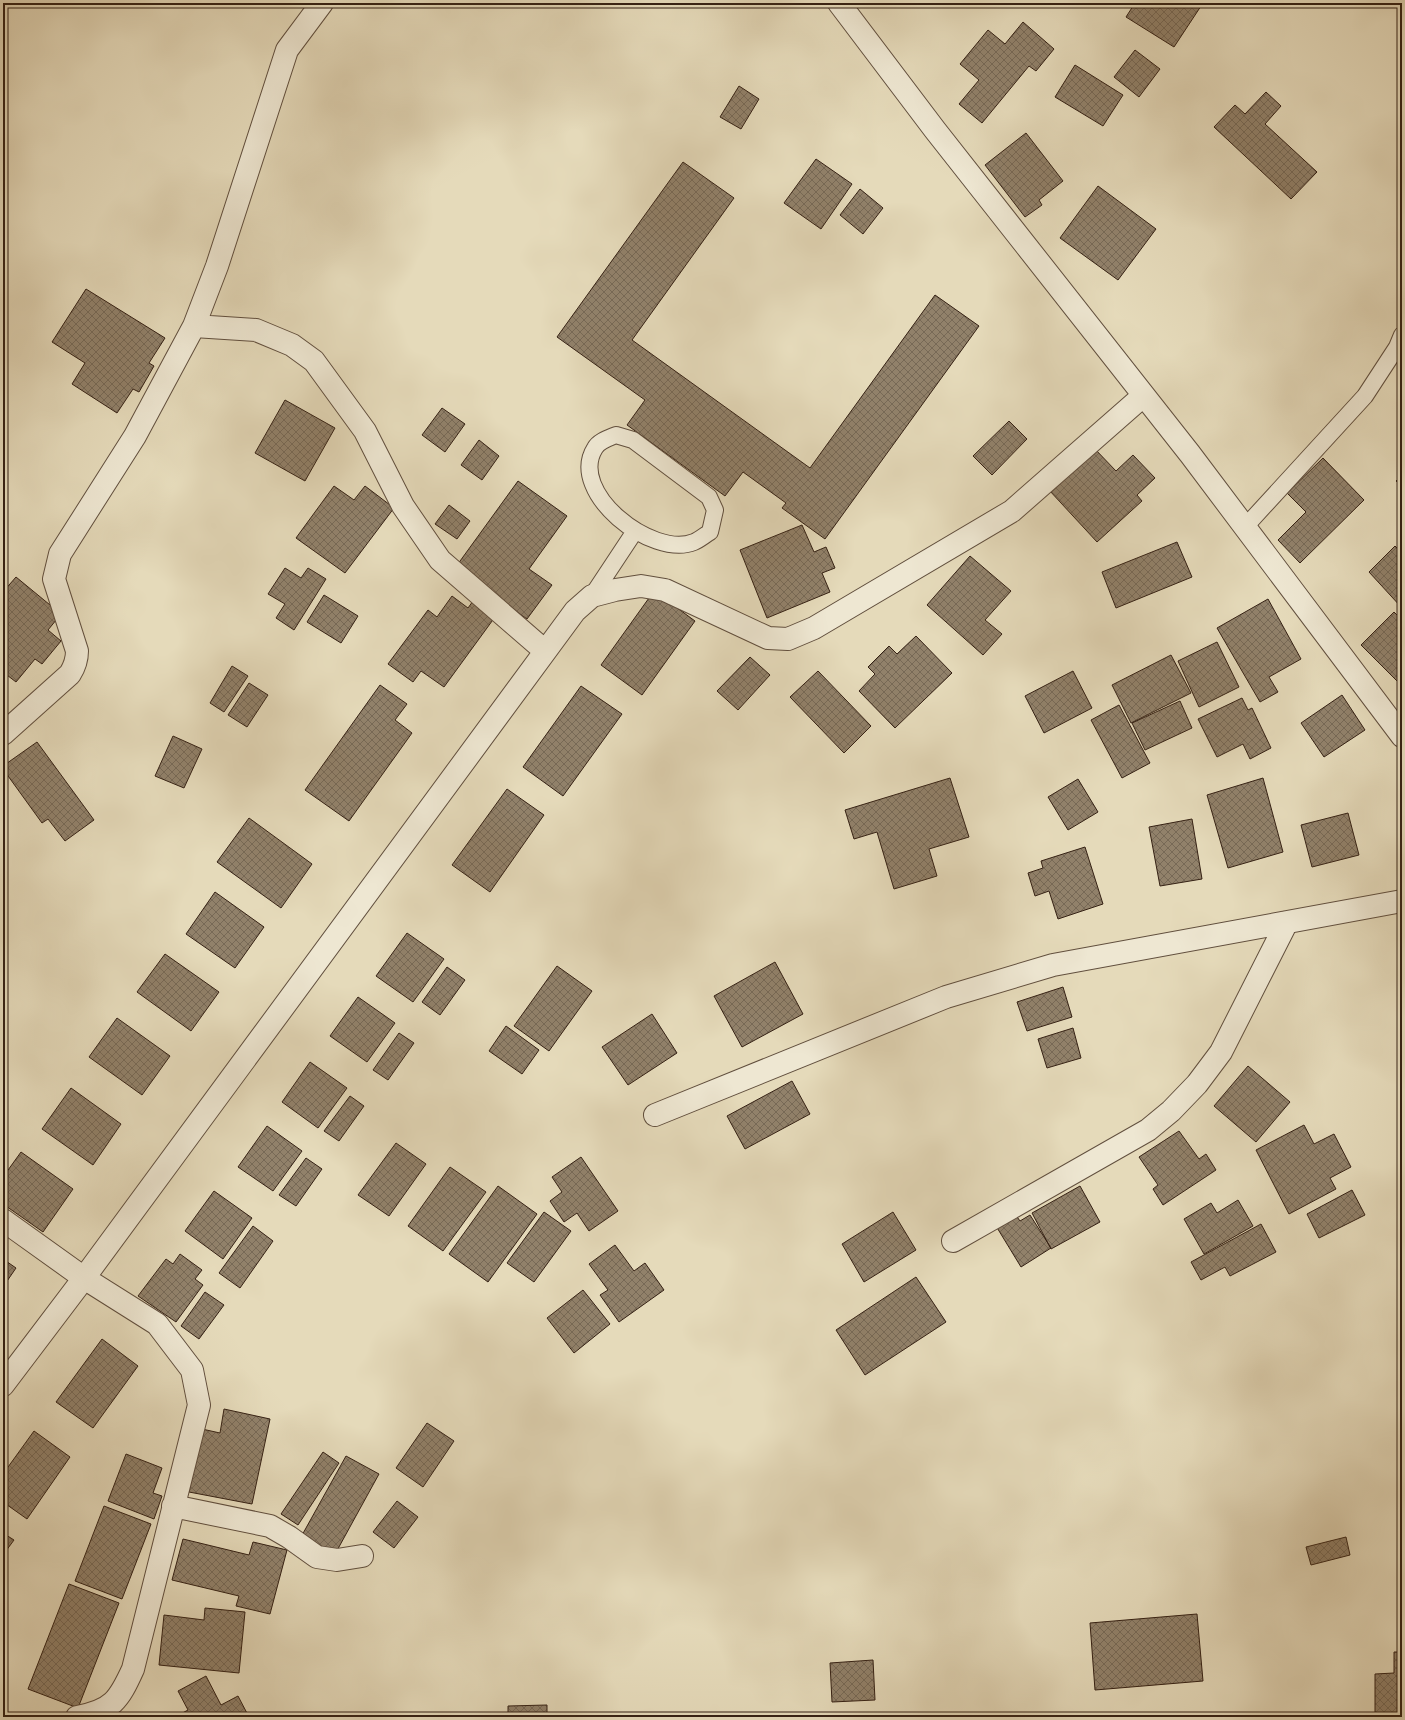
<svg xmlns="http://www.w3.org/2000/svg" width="1405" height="1720" font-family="Vollkorn,serif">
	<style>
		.building { fill: url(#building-cross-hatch); stroke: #352114 }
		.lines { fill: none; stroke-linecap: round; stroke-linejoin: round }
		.service-casing { stroke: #614f3e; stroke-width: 18 }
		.minor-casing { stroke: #614f3e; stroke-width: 24 }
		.service { stroke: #eee7d2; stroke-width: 16 }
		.minor { stroke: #eee7d2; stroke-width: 22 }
	</style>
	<defs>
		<pattern id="building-cross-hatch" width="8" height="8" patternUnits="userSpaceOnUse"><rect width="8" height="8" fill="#91816a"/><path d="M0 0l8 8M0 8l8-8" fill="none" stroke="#776956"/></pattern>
	</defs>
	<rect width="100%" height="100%" fill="#e5daba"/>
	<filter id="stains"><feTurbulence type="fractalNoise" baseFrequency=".005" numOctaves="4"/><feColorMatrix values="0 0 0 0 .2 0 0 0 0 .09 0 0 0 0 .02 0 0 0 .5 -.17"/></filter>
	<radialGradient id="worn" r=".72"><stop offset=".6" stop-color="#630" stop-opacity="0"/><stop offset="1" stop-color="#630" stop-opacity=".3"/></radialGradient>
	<path class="building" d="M1135,3H1203L1174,47L1126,17Z
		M1023,22L1054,49L1036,71L1029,66L982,123L959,104L979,80L960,64L988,30L1005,44Z
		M1135,50L1160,69L1139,97L1114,77Z
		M1075,65L1123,95L1103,126L1055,97Z
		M739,86L759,99L741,129L720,117Z
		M1266,92L1281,106L1265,124L1317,172L1291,199L1214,127L1235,105L1245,114Z
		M1026,133L1063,181L1039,200L1042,205L1025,217L985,165Z
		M816,159L852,184L821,229L784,203Z
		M683,162L734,198L632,340L810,468L935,295L979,326L825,539L782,508L786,503L743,472L725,496L627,425L645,400L557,337Z
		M1098,186L1156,229L1118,280L1060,238Z
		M860,189L883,208L863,234L840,215Z
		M86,289L165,338L149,363L154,366L139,392L133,389L117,413L72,384L85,363L52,342Z
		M285,400L335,428L305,481L255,453Z
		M442,408L465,424L445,452L422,435Z
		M1009,421L1027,439L992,475L973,456Z
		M479,440L499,456L482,480L461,465Z
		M1094,448L1116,471L1133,455L1155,478L1137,495L1142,501L1097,542L1049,490Z
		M1323,458L1364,500L1300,563L1278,540L1306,512L1287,493Z
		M1402,475V486L1396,481Z
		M518,481L567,516L529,569L552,585L527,619L455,568Z
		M334,486L354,500L365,486L394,508L345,573L296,538Z
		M449,505L470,521L457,539L435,524Z
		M802,525L814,552L826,547L835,568L822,573L830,592L767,618L740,550Z
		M1177,542L1192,577L1116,608L1102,572Z
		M1395,546L1402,553V608L1369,572Z
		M970,556L1011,591L985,620L1002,634L983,655L927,605Z
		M285,568L301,578L308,568L326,579L294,630L276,618L285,604L268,594Z
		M16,577L61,614L48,630L61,641L42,664L35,659L16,682L3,672V592Z
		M654,591L695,621L642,695L601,665Z
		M324,595L358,616L341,643L307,622Z
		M452,596L468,608L473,601L495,617L444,687L421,671L413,682L388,664L428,610L437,617Z
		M1268,599L1301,659L1269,677L1278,692L1260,702L1217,628Z
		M1394,612L1402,620V686L1361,645Z
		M916,636L952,673L895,728L859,691L875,674L868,667L889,646L897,654Z
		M1217,642L1239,687L1199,707L1178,661Z
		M1171,655L1191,693L1131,723L1112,685Z
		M750,657L770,675L738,710L717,691Z
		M232,666L248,676L224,712L210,703Z
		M818,671L871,726L844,753L790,697Z
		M1073,671L1092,708L1044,733L1025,696Z
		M249,683L268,695L247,727L228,715Z
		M380,685L407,704L395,720L412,733L349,821L305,790Z
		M581,686L622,714L563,796L523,767Z
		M1342,695L1365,730L1324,757L1301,723Z
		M1242,698L1248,710L1252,708L1271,748L1250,759L1243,744L1217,757L1198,719Z
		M1180,701L1192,728L1145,750L1132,723Z
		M1119,705L1150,763L1122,778L1091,720Z
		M173,736L202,749L184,788L155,776Z
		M37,742L94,820L65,841L48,819L42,823L3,769V766Z
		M950,778L969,837L929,849L937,876L894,889L877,832L854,839L845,810Z
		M1263,778L1283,852L1228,868L1207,795Z
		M1078,779L1098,812L1068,830L1048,797Z
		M507,789L544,815L490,892L452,865Z
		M1348,813L1359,855L1312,867L1301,825Z
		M249,818L312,864L281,908L217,862Z
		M1192,819L1202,879L1160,886L1149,827Z
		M1085,847L1103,904L1058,919L1049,891L1035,896L1028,873L1043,868L1041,861Z
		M215,892L264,927L235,968L186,934Z
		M407,933L444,959L413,1002L376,976Z
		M165,954L219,992L191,1031L137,992Z
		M775,962L803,1014L742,1047L714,996Z
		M557,966L592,991L549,1051L514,1026Z
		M447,967L465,980L440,1015L422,1002Z
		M1063,987L1072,1017L1027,1031L1017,1002Z
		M358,997L395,1023L367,1062L330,1036Z
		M652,1014L677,1053L628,1085L602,1047Z
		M117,1018L170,1056L142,1095L89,1057Z
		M506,1026L539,1050L522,1074L489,1051Z
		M1073,1028L1081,1058L1047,1068L1038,1039Z
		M399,1033L414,1043L388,1080L373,1070Z
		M310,1062L347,1088L318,1128L282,1102Z
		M1248,1066L1290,1102L1256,1142L1214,1106Z
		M792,1081L810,1114L745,1149L727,1116Z
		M71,1088L121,1124L93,1165L42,1129Z
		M350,1096L364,1106L339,1141L324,1131Z
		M1304,1125L1314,1144L1334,1134L1351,1167L1330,1178L1336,1189L1289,1214L1256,1150Z
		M267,1126L302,1151L273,1191L238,1167Z
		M1179,1131L1199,1159L1206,1154L1216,1170L1163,1205L1153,1189L1158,1185L1139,1157Z
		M396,1143L426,1164L389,1216L358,1195Z
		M21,1152L73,1189L43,1232L3,1204V1177Z
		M581,1157L618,1211L589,1231L577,1213L564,1222L550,1201L562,1192L552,1177Z
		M306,1158L322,1169L296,1206L279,1195Z
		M450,1167L486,1192L443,1251L408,1226Z
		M498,1186L537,1214L488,1282L449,1254Z
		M1080,1186L1100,1222L1051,1249L1032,1213Z
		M1352,1190L1365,1215L1319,1238L1307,1214Z
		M214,1191L252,1218L223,1259L185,1231Z
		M1238,1200L1253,1226L1204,1254L1184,1219L1211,1203L1217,1213Z
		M544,1212L571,1231L534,1282L507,1263Z
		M893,1212L916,1250L864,1282L842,1244Z
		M1015,1214L1020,1221L1030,1215L1051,1248L1021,1267L996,1226Z
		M1261,1224L1276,1252L1230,1276L1225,1267L1201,1280L1191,1262Z
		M253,1226L273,1241L240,1288L219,1273Z
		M615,1245L634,1271L645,1263L664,1290L619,1322L600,1295L608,1290L589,1264Z
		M180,1254L202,1270L195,1279L203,1285L176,1322L138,1296L166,1259L173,1264Z
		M3,1259L16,1268L3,1287Z
		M916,1277L946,1322L865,1375L836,1330Z
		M583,1290L610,1324L574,1353L547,1318Z
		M205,1292L224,1305L199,1339L181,1326Z
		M102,1339L138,1366L93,1428L56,1402Z
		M224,1409L270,1419L252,1504L189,1492L202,1429L220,1433Z
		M427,1423L454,1441L423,1487L396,1468Z
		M34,1431L70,1457L27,1519L3,1502V1474Z
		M323,1452L339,1463L298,1525L281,1514Z
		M126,1454L162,1468L153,1493L162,1496L154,1519L108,1501Z
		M346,1456L379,1474L334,1556L301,1537Z
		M397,1501L418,1517L394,1548L373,1532Z
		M104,1506L151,1524L122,1599L75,1581Z
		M3,1533L14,1540L3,1555Z
		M1346,1537L1350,1555L1311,1565L1306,1547Z
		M183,1539L249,1555L253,1542L287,1550L270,1614L236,1606L239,1596L172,1580Z
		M69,1584L119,1603L78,1708L28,1689Z
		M205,1608L245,1612L239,1673L159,1665L164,1615L204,1620Z
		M1197,1614L1203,1681L1095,1690L1090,1623Z
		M1394,1652H1402V1717H1375V1674L1394,1673Z
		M873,1660L875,1700L832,1702L830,1663Z
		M206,1676L221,1705L238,1696L249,1717H175L188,1710L178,1691Z
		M547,1705V1717H508V1706Z"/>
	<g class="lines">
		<defs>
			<path id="service" d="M616,435L633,440L709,497L715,510L710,532C705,535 699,540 694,542C652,559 567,492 595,448C599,441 609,438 616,435Z
				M1245,527L1365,396L1397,347L1402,335
				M592,596L635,531"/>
			<path id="minor" d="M839,3L935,130L1190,454L1402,736
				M194,326L256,330L292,345L314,361L365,431L403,506L440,560L545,651
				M3,734L70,674C75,666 77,660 77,651L54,579L60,554L135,436L194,326L217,266L287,50L322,3
				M655,1115L946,997L1053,965L1402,901
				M3,1220L84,1278L157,1324L192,1370L199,1405L133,1669C119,1700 112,1711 77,1717
				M953,1241L1148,1130L1171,1111L1197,1084L1221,1052L1287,922
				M3,1385L84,1278L575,611L592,596L615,590L641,586L665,590L768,638L788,639L814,628L1012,511L1143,396
				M173,1506L270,1526L289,1537L317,1557L337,1560L362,1556"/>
		</defs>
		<use href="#service" class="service-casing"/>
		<use href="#minor" class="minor-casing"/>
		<use href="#service" class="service"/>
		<use href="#minor" class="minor"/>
	</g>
	<rect width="1405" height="1720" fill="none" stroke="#e5daba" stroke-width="16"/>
	<rect x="4" y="4" width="1397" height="1712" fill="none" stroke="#352114" stroke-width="2"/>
	<rect x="8" y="8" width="1389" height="1704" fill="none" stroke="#352114"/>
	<rect width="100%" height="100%" filter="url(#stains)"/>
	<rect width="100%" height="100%" fill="url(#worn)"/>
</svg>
